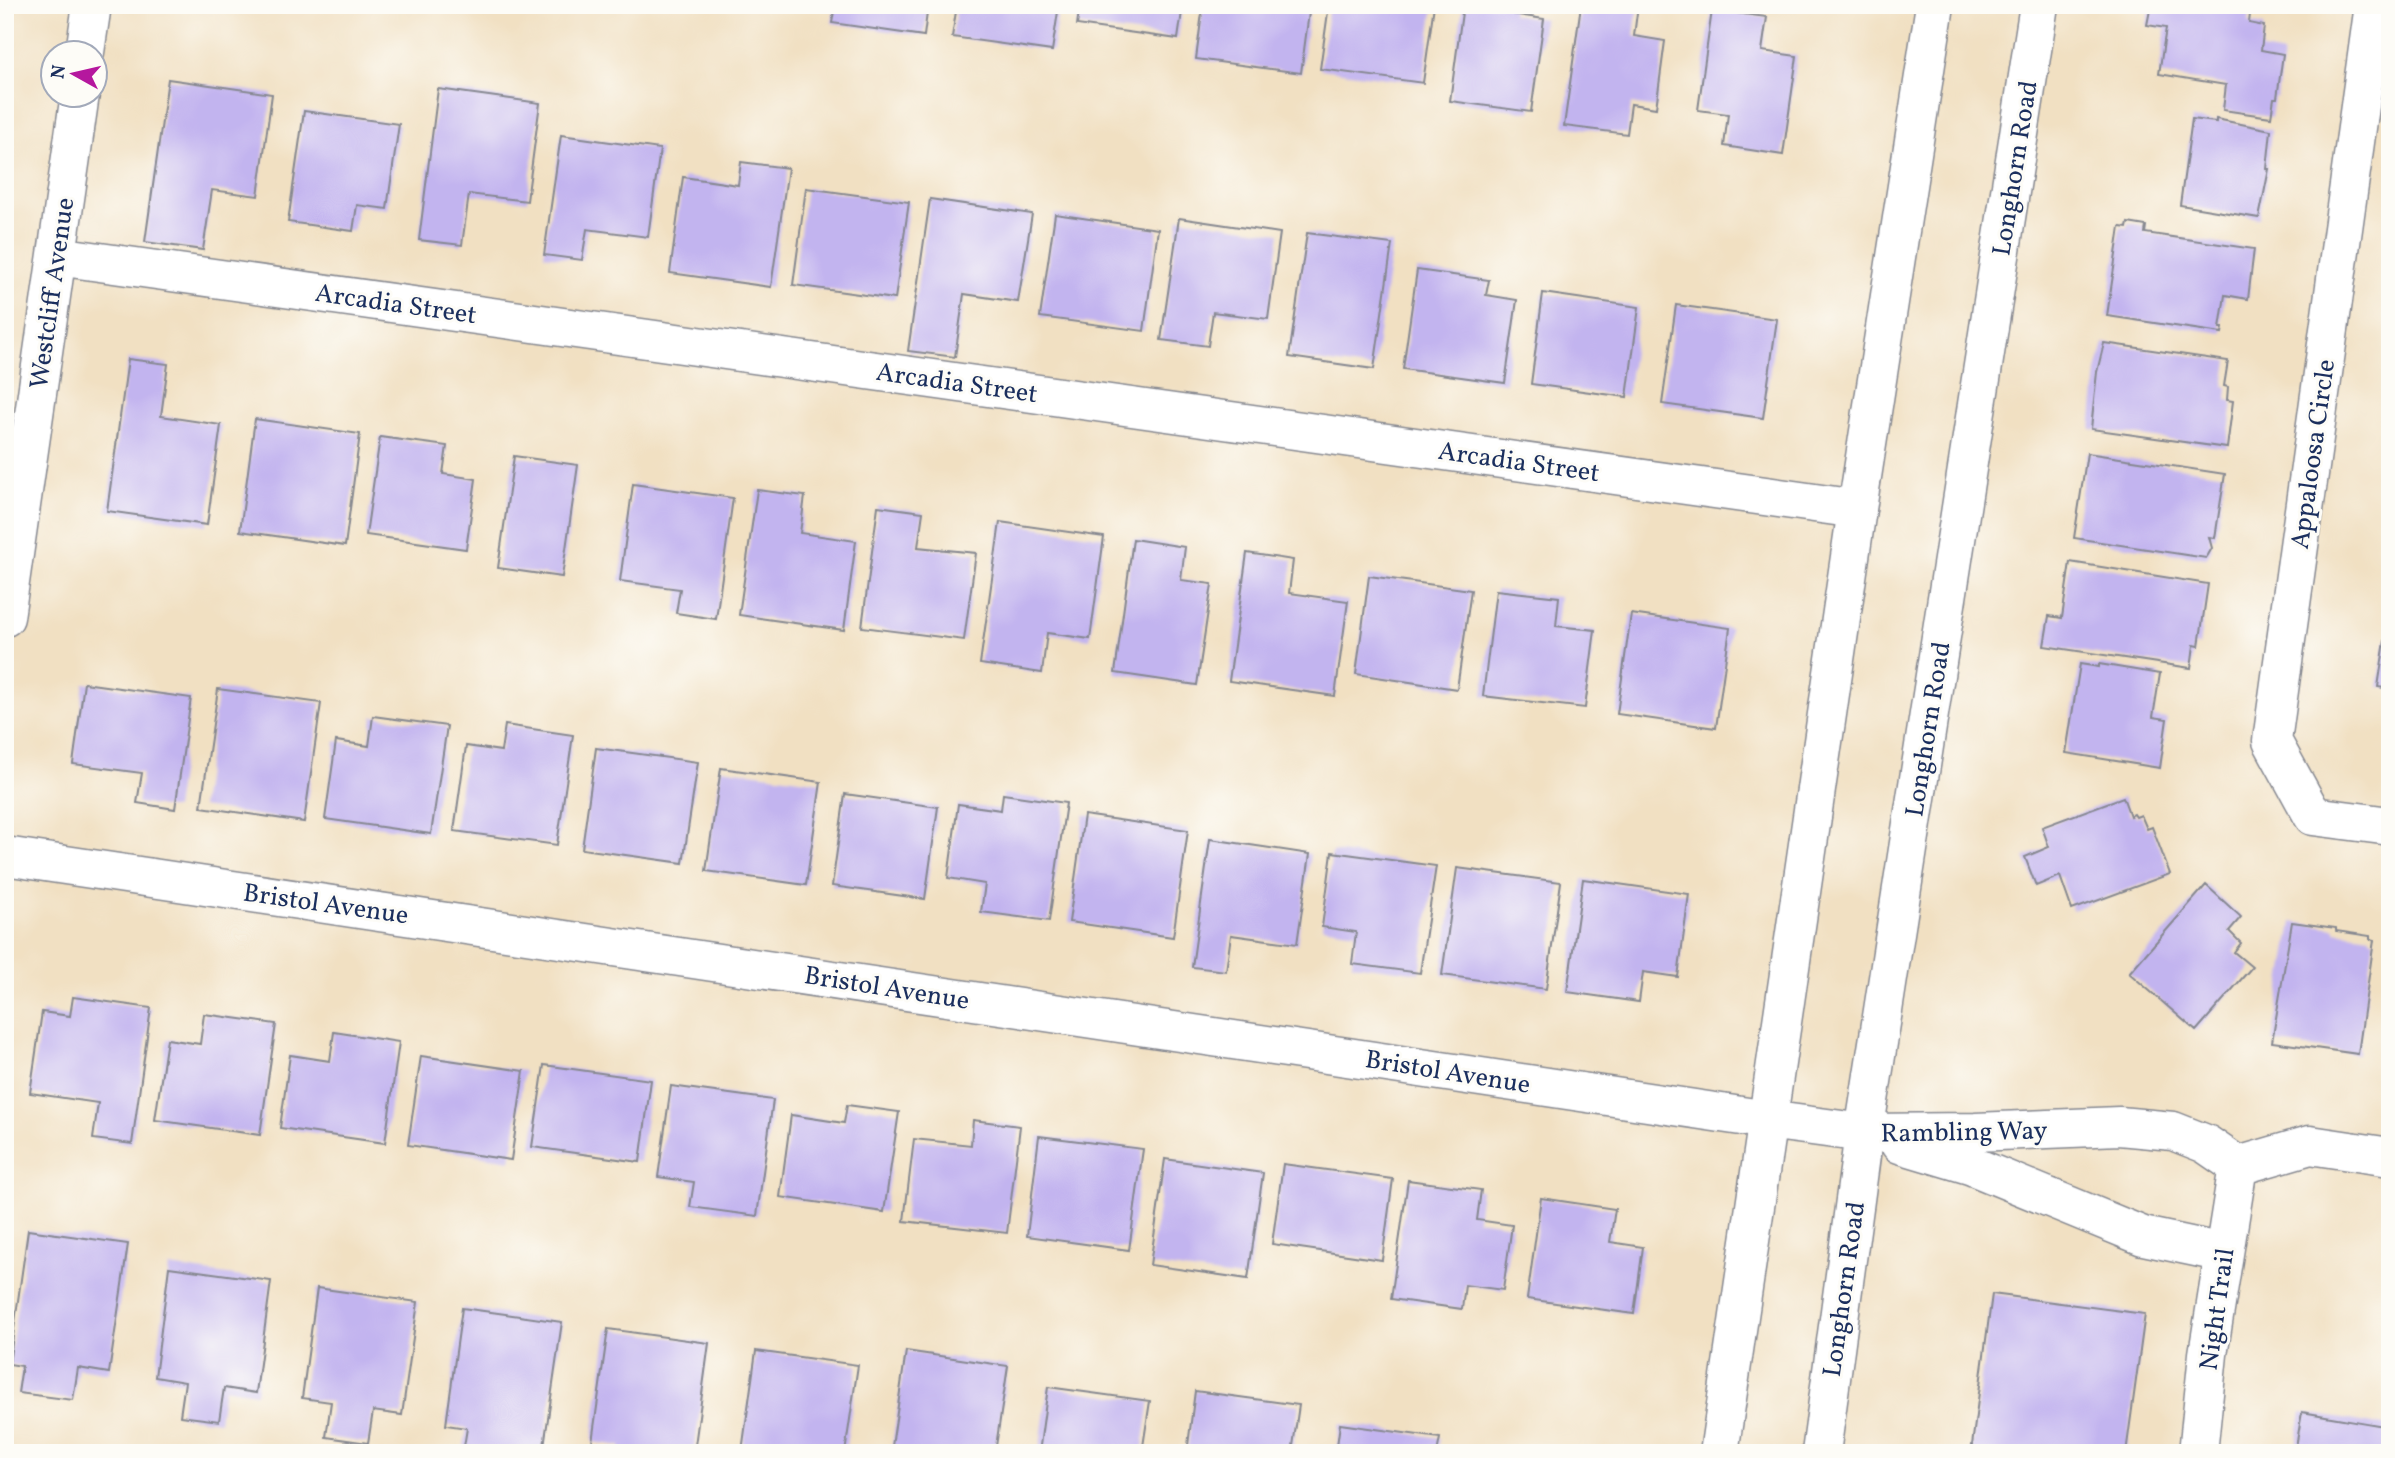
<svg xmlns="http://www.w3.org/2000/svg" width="2395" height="1458" font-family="Vollkorn,serif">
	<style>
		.building { fill: #c2b4ef }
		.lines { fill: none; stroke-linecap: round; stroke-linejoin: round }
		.minor-casing { stroke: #868890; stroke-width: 41 }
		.major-casing { stroke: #868890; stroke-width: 41 }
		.minor { stroke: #fff; stroke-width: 38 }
		.major { stroke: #fff; stroke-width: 38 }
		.labels { text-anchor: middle; stroke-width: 6; stroke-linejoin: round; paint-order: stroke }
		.street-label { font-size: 26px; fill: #1b2f5e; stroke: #fdfcf7 }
	</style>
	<rect width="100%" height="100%" fill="#fdfcf7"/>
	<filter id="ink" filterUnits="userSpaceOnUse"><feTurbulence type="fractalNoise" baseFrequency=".0143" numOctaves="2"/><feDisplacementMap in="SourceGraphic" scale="14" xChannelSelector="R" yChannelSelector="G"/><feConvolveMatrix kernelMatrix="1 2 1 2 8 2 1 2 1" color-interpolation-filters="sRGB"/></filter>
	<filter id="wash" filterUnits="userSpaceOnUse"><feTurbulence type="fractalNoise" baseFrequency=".00686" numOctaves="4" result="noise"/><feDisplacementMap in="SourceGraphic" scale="28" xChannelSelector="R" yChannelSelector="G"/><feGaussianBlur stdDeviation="1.57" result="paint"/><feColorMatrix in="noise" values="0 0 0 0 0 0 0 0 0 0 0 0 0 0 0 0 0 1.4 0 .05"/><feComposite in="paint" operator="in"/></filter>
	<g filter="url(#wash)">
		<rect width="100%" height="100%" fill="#f1e0c2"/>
		<g id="blocks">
			<path class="building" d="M783,5H802V10Z
				M835,5H928L924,36L832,23Z
				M957,5H1059L1052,51L952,37Z
				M1080,5H1183L1178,39L1077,25Z
				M1203,5H1310L1301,73L1196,59Z
				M1329,5H1434L1423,83L1320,69Z
				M1463,5H1514L1512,14L1544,19L1531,112L1450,101Z
				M1581,5H1638L1634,36L1665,41L1656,108L1631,104L1627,134L1564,126Z
				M2151,5H2251L2249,23L2264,26L2261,50L2283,54L2277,98H2274L2271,117L2223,110L2226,85L2159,74L2166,28L2147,25Z
				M1712,10L1767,17L1762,51L1797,56L1783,155L1724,146L1728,114L1698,110Z
				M168,79L272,94L258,196L212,190L203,250L145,242Z
				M438,89L540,103L527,201L469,194L462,245L419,240Z
				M304,111L399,124L387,209L357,205L353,231L288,222Z
				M2192,119L2216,122V119L2271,130L2267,169H2269L2259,218L2180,205Z
				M561,135L660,149L648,237L587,229L582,260L544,255Z
				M741,162L788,168L771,287L670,273L683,177L738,185Z
				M806,188L909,202L895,299L793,285Z
				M930,199L1032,214L1018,302L964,294L955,357L908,351Z
				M1055,214L1158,229L1144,331L1040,317Z
				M1179,218L1280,233L1268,319L1213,312L1208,346L1161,340Z
				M2128,223L2146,226L2145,233L2254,249L2248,299L2225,295L2220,328H2223L2222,333L2107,316L2120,227L2127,228Z
				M1307,233L1392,244L1374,369L1289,357Z
				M1417,270L1489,280L1486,295L1517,300L1505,383L1403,369Z
				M1543,293L1639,307L1627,397L1531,384Z
				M1676,305L1777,319L1763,418L1662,404Z
				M2104,343L2228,361L2224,386L2228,387L2227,400L2233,401L2227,448L2091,429L2097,372Z
				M128,359L168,364L161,416L221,425L207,525L107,511Z
				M255,419L360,434L345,546L240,531Z
				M380,437L447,446L443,474L476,479L466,549L366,535Z
				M2087,453L2225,474L2215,538L2209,537L2212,548L2208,555L2206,558L2074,538Z
				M514,456L578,465L562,577L498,568Z
				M633,484L733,498L716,619L676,613L680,589L620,581Z
				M757,490L805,496L800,533L856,541L844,630L739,615Z
				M878,506L923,512L918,547L976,553L964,640L862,627Z
				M1000,522L1104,537L1090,639L1047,633L1042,673L980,664Z
				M1133,539L1185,547L1181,580L1212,584L1197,685L1115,673Z
				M1247,553L1293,560L1289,593L1348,601L1335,696L1229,681Z
				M2070,562L2208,584L2199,646L2194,645L2191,668L2044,646L2049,616L2062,618Z
				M1369,576L1471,590L1457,689L1356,674Z
				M1496,590L1559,597L1556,626L1595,630L1585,708L1483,696Z
				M1631,614L1730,628L1716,728L1617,714Z
				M2385,641L2390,642V689L2378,687Z
				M2080,664L2099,667V664L2160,674L2153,717L2167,719L2160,768L2066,753Z
				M84,683L191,698L175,809L137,803L142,773L73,764Z
				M218,689L321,703L304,822L201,807Z
				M373,716L447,726L431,834L325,819L336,741L369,746Z
				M505,725L573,735L557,845L454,831L466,746L501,751Z
				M596,748L698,762L683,863L582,849Z
				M721,768L821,782L806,885L706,871Z
				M845,794L938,807L925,899L832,886Z
				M1003,794L1066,803L1049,921L981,912L985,884L948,878L958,804L1001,810Z
				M2123,797L2130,816L2134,814L2136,817L2141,815L2147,829L2152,827L2170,874L2072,910L2060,876L2036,886L2025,857L2049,847L2042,827Z
				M1084,815L1188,830L1173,937L1069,922Z
				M1210,839L1310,854L1297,944L1231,935L1226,971L1192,967Z
				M1332,852L1436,866L1420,973L1352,964L1356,932L1322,927Z
				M1457,868L1561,882L1546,989L1442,975Z
				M1583,879L1689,894L1678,977L1643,972L1639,1002L1567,992Z
				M2206,885L2241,917L2229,931L2241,943L2234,952L2252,967L2196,1031L2129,973Z
				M2292,922L2336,928V931L2370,936V939L2374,940L2358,1054L2272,1042Z
				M73,997L151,1008L132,1144L93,1139L98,1103L30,1093L42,1012L70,1016Z
				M2388,1010H2390V1033H2385Z
				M204,1014L276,1024L260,1135L155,1120L167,1039L200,1044Z
				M334,1032L399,1042L385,1143L280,1128L290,1055L330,1061Z
				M421,1056L524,1071L511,1160L408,1145Z
				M544,1065L651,1080L640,1162L532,1147Z
				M671,1086L773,1100L757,1216L690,1207L694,1182L658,1177Z
				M847,1105L899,1112L884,1212L780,1197L791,1115L844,1123Z
				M973,1120L1020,1126L1007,1233L904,1221L914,1139L971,1145Z
				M1039,1136L1143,1149L1129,1250L1027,1236Z
				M1165,1159L1263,1173L1248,1279L1150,1265Z
				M1283,1164L1393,1179L1382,1260L1272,1244Z
				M1408,1180L1481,1190L1477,1220L1512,1225L1503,1290L1465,1285L1462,1309L1391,1299Z
				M1541,1198L1615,1209L1610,1242L1643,1247L1634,1314L1527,1299Z
				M28,1230L128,1244L109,1373L78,1368L73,1400L18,1393L22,1366L9,1364Z
				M169,1267L271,1281L256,1393L224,1388L219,1421L180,1416L185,1382L155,1377Z
				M317,1288L418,1302L402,1415L373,1411L368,1443L326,1437L331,1402L302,1398Z
				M1992,1294L2145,1314L2126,1453H1971Z
				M462,1308L562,1322L543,1453H463L467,1428L446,1425Z
				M608,1329L709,1343L694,1453L664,1449V1453H620L621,1446L592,1442Z
				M756,1351L858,1365L845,1453L742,1451Z
				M906,1351L1008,1366L995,1453H891Z
				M1048,1387L1150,1401L1142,1453H1039Z
				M1195,1391L1299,1405L1292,1453H1187Z
				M2302,1412L2390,1427V1453H2295Z
				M1340,1424L1440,1438L1437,1453H1336Z
				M1486,1447L1517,1451V1453H1485Z"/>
		</g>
	</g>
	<g filter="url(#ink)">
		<use href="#blocks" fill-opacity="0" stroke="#868890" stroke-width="2"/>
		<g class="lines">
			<defs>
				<path id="minor" d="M2374,5L2272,741L2313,816L2390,826
					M85,52L92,5
					M57,256L1857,509
					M5,617L80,94
					M5,856L1768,1120
					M1864,1133L1975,1132L2119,1126L2173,1131L2206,1144L2238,1166L2310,1145L2390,1157
					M1900,1144L1970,1165L2143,1236L2224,1253
					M2198,1453L2208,1354L2238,1166"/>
				<path id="major" d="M1768,1120L1864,1133
					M1719,1453L1857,509L1935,5
					M1821,1453L1864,1133L2039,5"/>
			</defs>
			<use href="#minor" class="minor-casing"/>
			<use href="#major" class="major-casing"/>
			<use href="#minor" class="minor"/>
			<use href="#major" class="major"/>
		</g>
	</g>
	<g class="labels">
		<g class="street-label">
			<text transform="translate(2014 168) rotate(-81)" y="9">Longhorn Road</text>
			<text transform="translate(51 293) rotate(-82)" y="9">Westcliff Avenue</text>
			<text transform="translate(396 303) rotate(8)" y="9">Arcadia Street</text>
			<text transform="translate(957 382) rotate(8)" y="9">Arcadia Street</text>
			<text transform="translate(2312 454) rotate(-82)" y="9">Appaloosa Circle</text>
			<text transform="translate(1519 461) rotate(8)" y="9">Arcadia Street</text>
			<text transform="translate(1927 729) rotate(-81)" y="9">Longhorn Road</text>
			<text transform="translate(326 903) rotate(8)" y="9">Bristol Avenue</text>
			<text transform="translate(887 987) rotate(9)" y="9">Bristol Avenue</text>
			<text transform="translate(1448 1071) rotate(9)" y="9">Bristol Avenue</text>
			<text transform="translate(1964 1131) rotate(-1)" y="9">Rambling Way</text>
			<text transform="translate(1843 1289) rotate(-82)" y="9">Longhorn Road</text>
			<text transform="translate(2216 1309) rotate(-82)" y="9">Night Trail</text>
		</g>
	</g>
	<rect width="2395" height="1458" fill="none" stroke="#fdfcf7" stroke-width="28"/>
	<g transform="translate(74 74) rotate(278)"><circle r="33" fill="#fdfcf7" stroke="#a3aaba" stroke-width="2"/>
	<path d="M0-5L12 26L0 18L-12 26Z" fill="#b5179e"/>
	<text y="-10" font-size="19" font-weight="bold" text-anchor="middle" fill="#1b2f5e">N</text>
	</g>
</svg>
